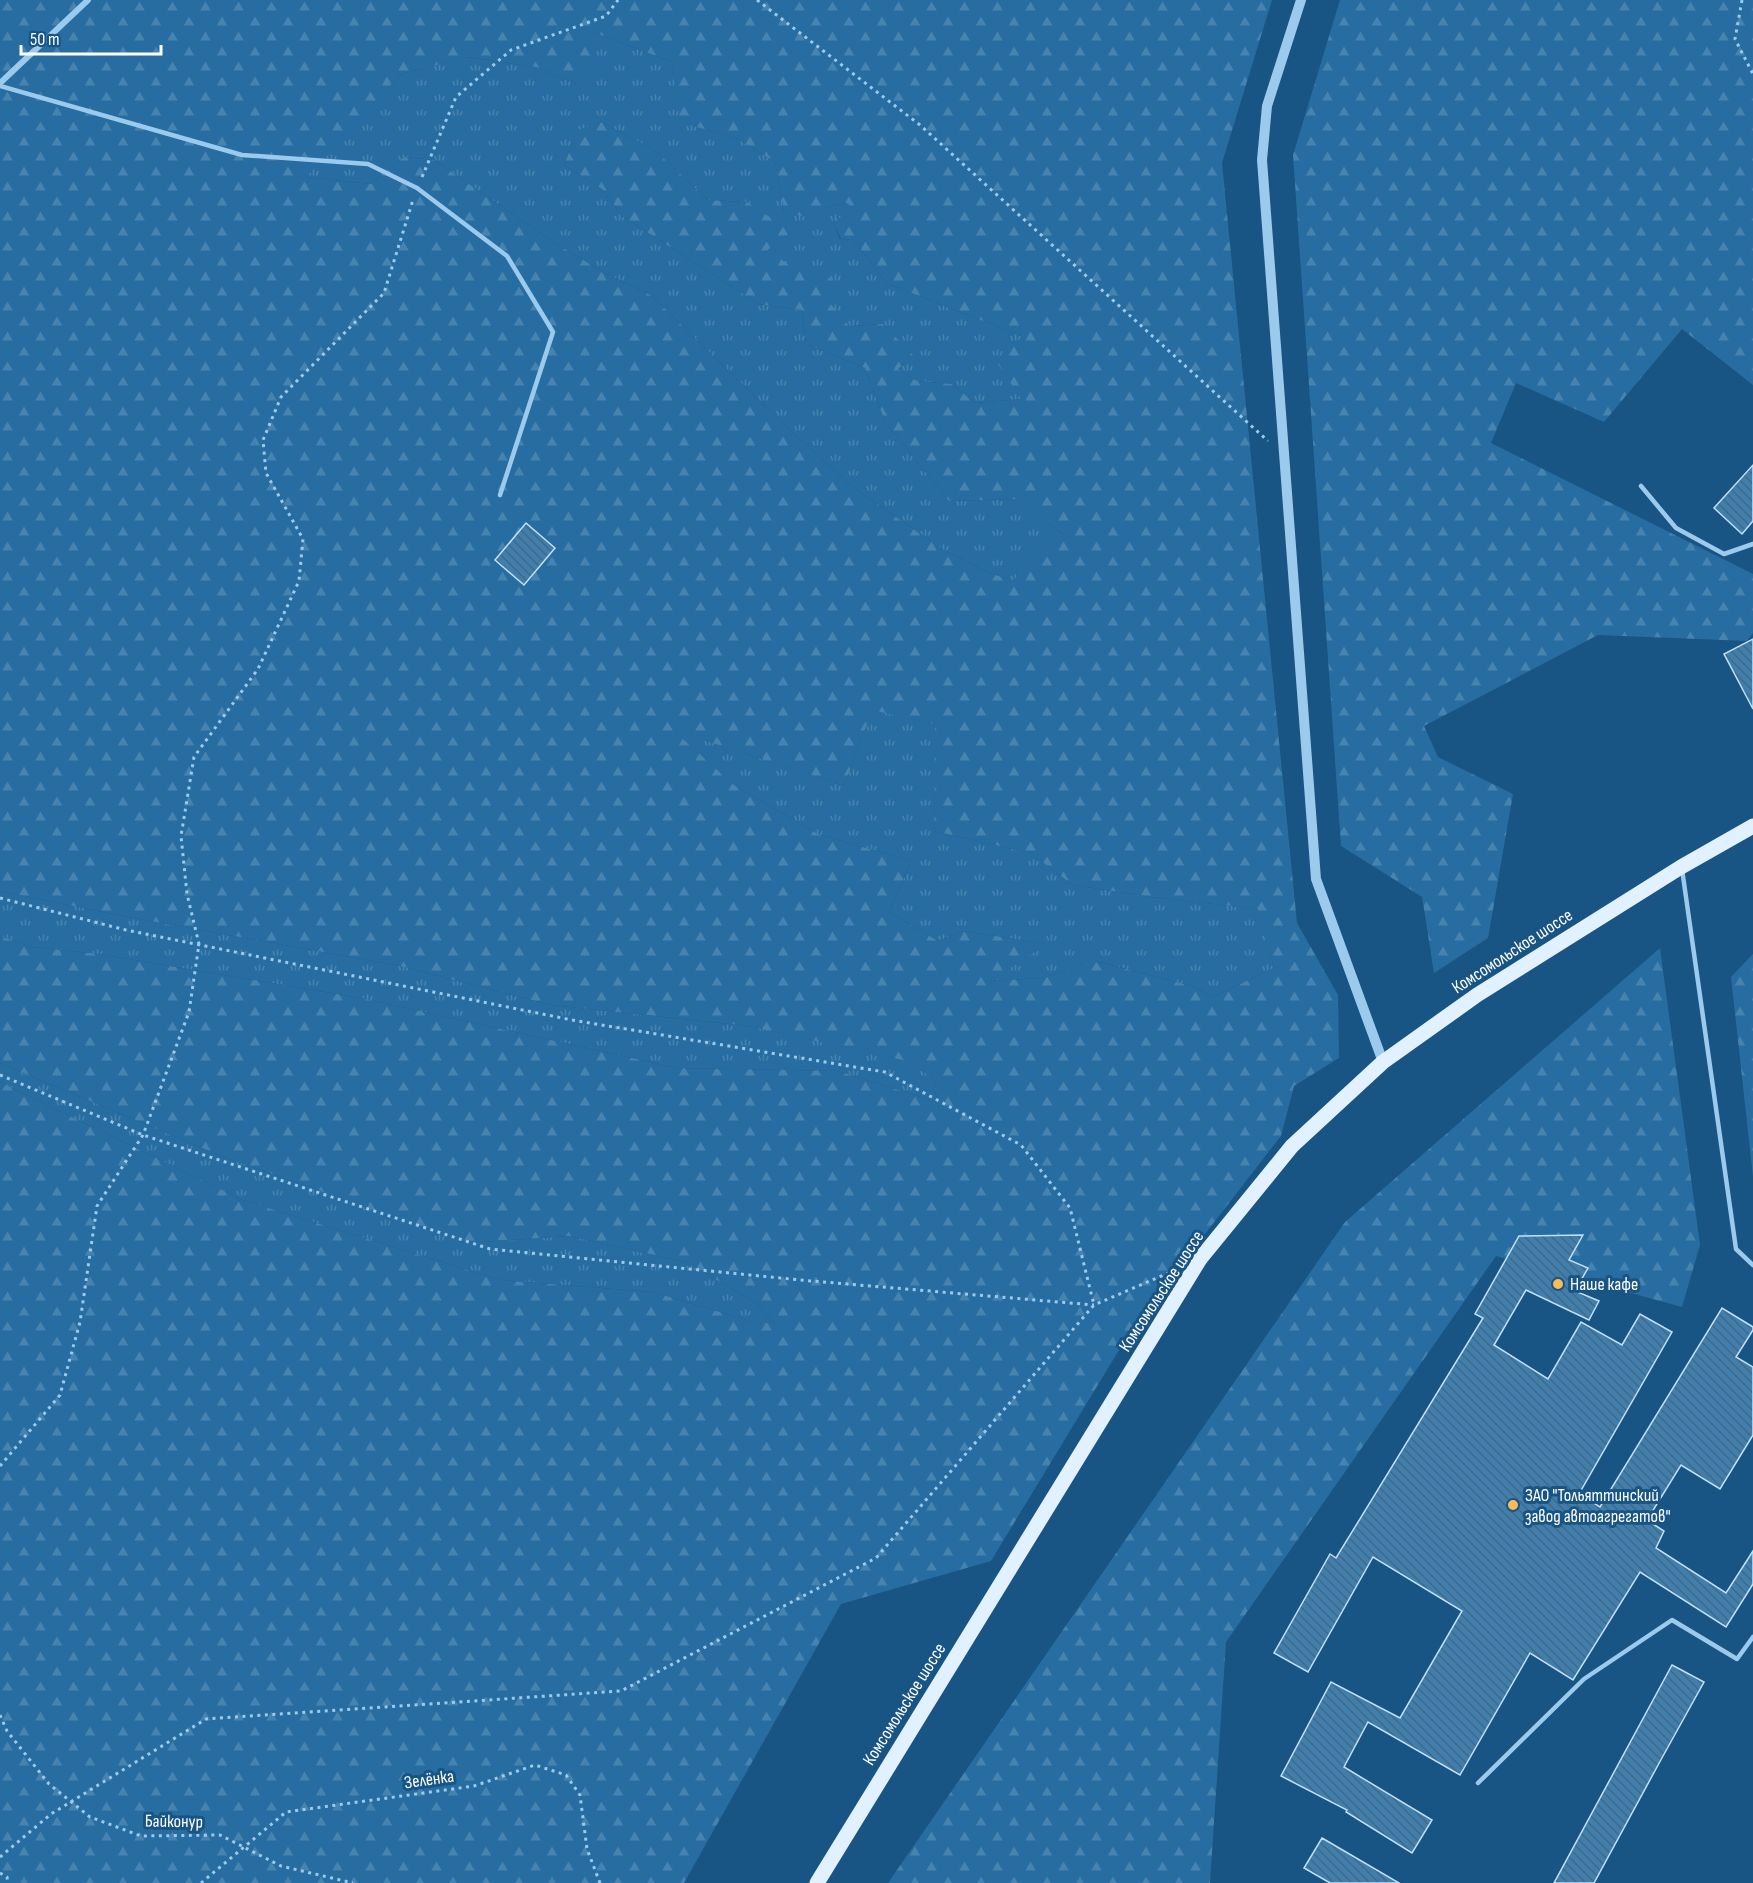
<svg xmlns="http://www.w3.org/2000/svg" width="1753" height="1883" font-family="'Sofia Sans Condensed',sans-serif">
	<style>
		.grass { fill: url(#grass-tufts) }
		.forest { fill: url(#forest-firs); fill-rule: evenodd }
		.building { fill: url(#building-back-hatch); stroke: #c2e1f9; stroke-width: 1.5 }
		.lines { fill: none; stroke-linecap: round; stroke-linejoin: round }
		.path { stroke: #9ccaec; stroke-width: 3; stroke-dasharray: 3 4.5; stroke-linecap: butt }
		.service { stroke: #9ccaec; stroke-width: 4.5 }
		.minor { stroke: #9ccaec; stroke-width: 6 }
		.tertiary { stroke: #9ccaec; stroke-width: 10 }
		.primary { stroke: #e2f1ff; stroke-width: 15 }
		.poi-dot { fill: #ffba58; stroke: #185484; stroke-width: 2 }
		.labels { text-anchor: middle; stroke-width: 6; stroke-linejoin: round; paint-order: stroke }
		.street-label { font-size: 18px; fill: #fff; stroke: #185484 }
		.poi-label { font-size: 18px; fill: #fff; stroke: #185484; text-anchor: start }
	</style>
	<defs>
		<pattern id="grass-tufts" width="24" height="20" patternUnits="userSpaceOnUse" patternTransform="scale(1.5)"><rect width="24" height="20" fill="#276da1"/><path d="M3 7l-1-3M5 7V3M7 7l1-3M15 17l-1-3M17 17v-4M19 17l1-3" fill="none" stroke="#4783af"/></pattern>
		<pattern id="forest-firs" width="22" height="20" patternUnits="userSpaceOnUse" patternTransform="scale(1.5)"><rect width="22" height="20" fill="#276da1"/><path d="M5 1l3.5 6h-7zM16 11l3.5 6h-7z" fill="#4783af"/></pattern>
		<pattern id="building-back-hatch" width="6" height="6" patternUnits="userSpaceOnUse" patternTransform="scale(1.5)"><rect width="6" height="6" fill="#407fad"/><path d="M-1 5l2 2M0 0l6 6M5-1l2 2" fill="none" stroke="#456881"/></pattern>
	</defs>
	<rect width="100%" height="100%" fill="#185484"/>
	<path class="grass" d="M593,32L672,62L681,122L738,139L775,162L784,211L824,208L846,203L860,210L834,225L840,239L854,240L886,283L1022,336V399L975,403L952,384L917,381L898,369L912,355L883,324L849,326L828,302L761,254L791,233L747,202L708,200L656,151L602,122L578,131L564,165L602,189L622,216L759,304L802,310L806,344L865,368L885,422L949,501L1016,499L1064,535L1018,568L1015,581L989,573L942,549L853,487L782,423L651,295L603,272L549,239L434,160L404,157L371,184L305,177L401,74L467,57L536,67L577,84Z
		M872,709L936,724L934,831L1030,853L1073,885L1151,897L1259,909L1274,968L1213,997L1192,986L1100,962L1041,978L989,981L1046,944L963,931L938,941L889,912L911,861L818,834L734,785L671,729L844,786Z
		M0,891L118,915L400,966L551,1005L749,1026L908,1061L934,1079L937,1102L838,1071L677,1068L366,999L99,954L32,947L0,936Z
		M0,1063L219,1155L466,1243L569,1236L686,1262L756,1303L777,1325L750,1321L653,1292L500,1280L243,1200L0,1082Z"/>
	<path class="forest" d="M0,0H1272L1222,163L1297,923L1338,995L1339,1058L1294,1086L1281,1136L1133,1327L991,1561L841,1604L684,1883H0V1082L243,1200L500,1280L653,1292L750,1321L776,1324L756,1303L686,1262L569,1236L466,1243L219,1155L0,1063V936L32,947L99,954L366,999L677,1068L838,1071L937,1102L934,1079L907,1061L749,1026L551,1005L400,966L118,915L0,891ZM593,32L672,62L680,122L738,139L775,162L784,211L820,221L824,208L846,203L859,210L836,219L834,225L841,239L854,240L886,283L1022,336L998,364L1021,399L975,403L952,384L917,381L898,369L913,355L883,324L849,326L829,302L845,294L827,275L762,254L792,232L747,202L708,200L656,151L602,122L578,130L564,165L602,189L622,216L759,304L802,310L806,344L865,368L885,422L949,501L1015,499L1063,534L1018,568L1015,581L989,573L942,549L853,487L782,423L651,295L603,272L549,239L434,160L404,157L371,184L306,177L401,74L468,57L536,67L577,84L597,64ZM872,710L935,724L934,831L1030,853L1073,885L1151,897L1258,909L1274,968L1213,997L1192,986L1099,962L1041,978L990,981L1047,944L963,931L938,941L889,912L911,861L818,834L734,785L673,730L844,786Z
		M1340,0H1753V385L1682,329L1604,422L1516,383L1491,443L1753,574V633L1747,641L1598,635L1424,726L1438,757L1513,794L1488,938L1434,973L1422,897L1341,846L1293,155Z
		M1660,948L1700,1245L1682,1307L1496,1256L1226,1642L1210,1883H888L1345,1222Z
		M1753,954V1177L1731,977Z"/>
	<path class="building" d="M1753,465V521L1742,534L1714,508Z
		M526,523L555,548L524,585L495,560Z
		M1753,639V709L1724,654Z
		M1583,1235L1569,1260L1588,1268L1575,1291L1599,1301L1589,1320L1526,1290L1494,1345L1548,1379L1581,1322L1622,1345L1640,1314L1672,1332L1579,1494L1600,1507L1722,1308L1753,1327V1330L1736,1357L1753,1367V1435L1720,1489L1681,1465L1647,1520L1664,1531L1656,1548L1726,1593L1753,1551V1584L1726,1627L1640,1572L1573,1680L1530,1653L1460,1775L1368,1722L1344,1767L1432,1820L1412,1853L1346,1812L1347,1810L1281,1776L1331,1682L1400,1718L1462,1611L1373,1557L1308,1672L1274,1653L1330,1554L1336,1558L1483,1318L1475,1314L1519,1236Z
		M1672,1665L1704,1682L1663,1756L1594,1883H1554Z
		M1322,1838L1399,1883H1330L1304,1868Z"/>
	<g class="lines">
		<path class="path" d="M757,0L920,125L1268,441
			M1742,0L1735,39L1753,74
			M422,177L456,97L511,50L606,16L618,0
			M0,898L126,930L572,1020L885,1072L1021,1145L1070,1208L1094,1305
			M0,1075L143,1135L490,1249L800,1280L1094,1305
			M0,1466L60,1395L80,1322L97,1206L143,1135L189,1012L199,944L187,894L181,836L194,757L258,669L299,581L303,539L266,473L263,440L281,397L384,293L413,200
			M0,1715L7,1731L49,1784L90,1817L141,1836L220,1835L281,1866L353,1883
			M0,1857L51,1814L206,1719L621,1691L876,1558L1094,1305L1173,1271
			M0,1873L7,1877L8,1883
			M201,1883L286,1812L474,1786L535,1765L566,1775L580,1795L587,1849L600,1883"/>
		<path class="service" d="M0,86L242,155L368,164L417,188L507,256L553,332L500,495
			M1641,486L1676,528L1724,554L1753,544
			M1682,869L1736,1249L1753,1265
			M1478,1783L1584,1679L1672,1620L1737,1659L1753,1637"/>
		<path class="minor" d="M0,83L88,0"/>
		<path class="tertiary" d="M1301,0L1267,106L1262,160L1316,879L1383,1062"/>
		<path class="primary" d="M817,1883L1200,1259L1292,1146L1383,1062L1477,995L1681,867L1753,826"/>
	</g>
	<g class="poi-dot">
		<circle cx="1558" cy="1284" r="6"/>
		<circle cx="1513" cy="1505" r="6"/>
	</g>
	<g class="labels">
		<g class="street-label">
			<text transform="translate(1512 951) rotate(-33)" y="6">Комсомольское шоссе</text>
			<text transform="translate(1161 1291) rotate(-57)" y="6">Комсомольское шоссе</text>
			<text transform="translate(904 1704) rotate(-58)" y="6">Комсомольское шоссе</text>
			<text transform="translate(429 1779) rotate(-8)" y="6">Зелёнка</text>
			<text transform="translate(174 1821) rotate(1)" y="6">Байконур</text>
		</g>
		<g class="poi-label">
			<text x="1570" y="1290">Наше кафе</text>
			<text x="1525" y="1501">ЗАО "Тольяттинский<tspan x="1525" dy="21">завод автоагрегатов"</tspan></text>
		</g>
	</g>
	<path d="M21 45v9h140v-9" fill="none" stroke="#ffffff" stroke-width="3"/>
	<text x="30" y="45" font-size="18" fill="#ffffff" stroke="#185484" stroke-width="4.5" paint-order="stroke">50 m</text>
</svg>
